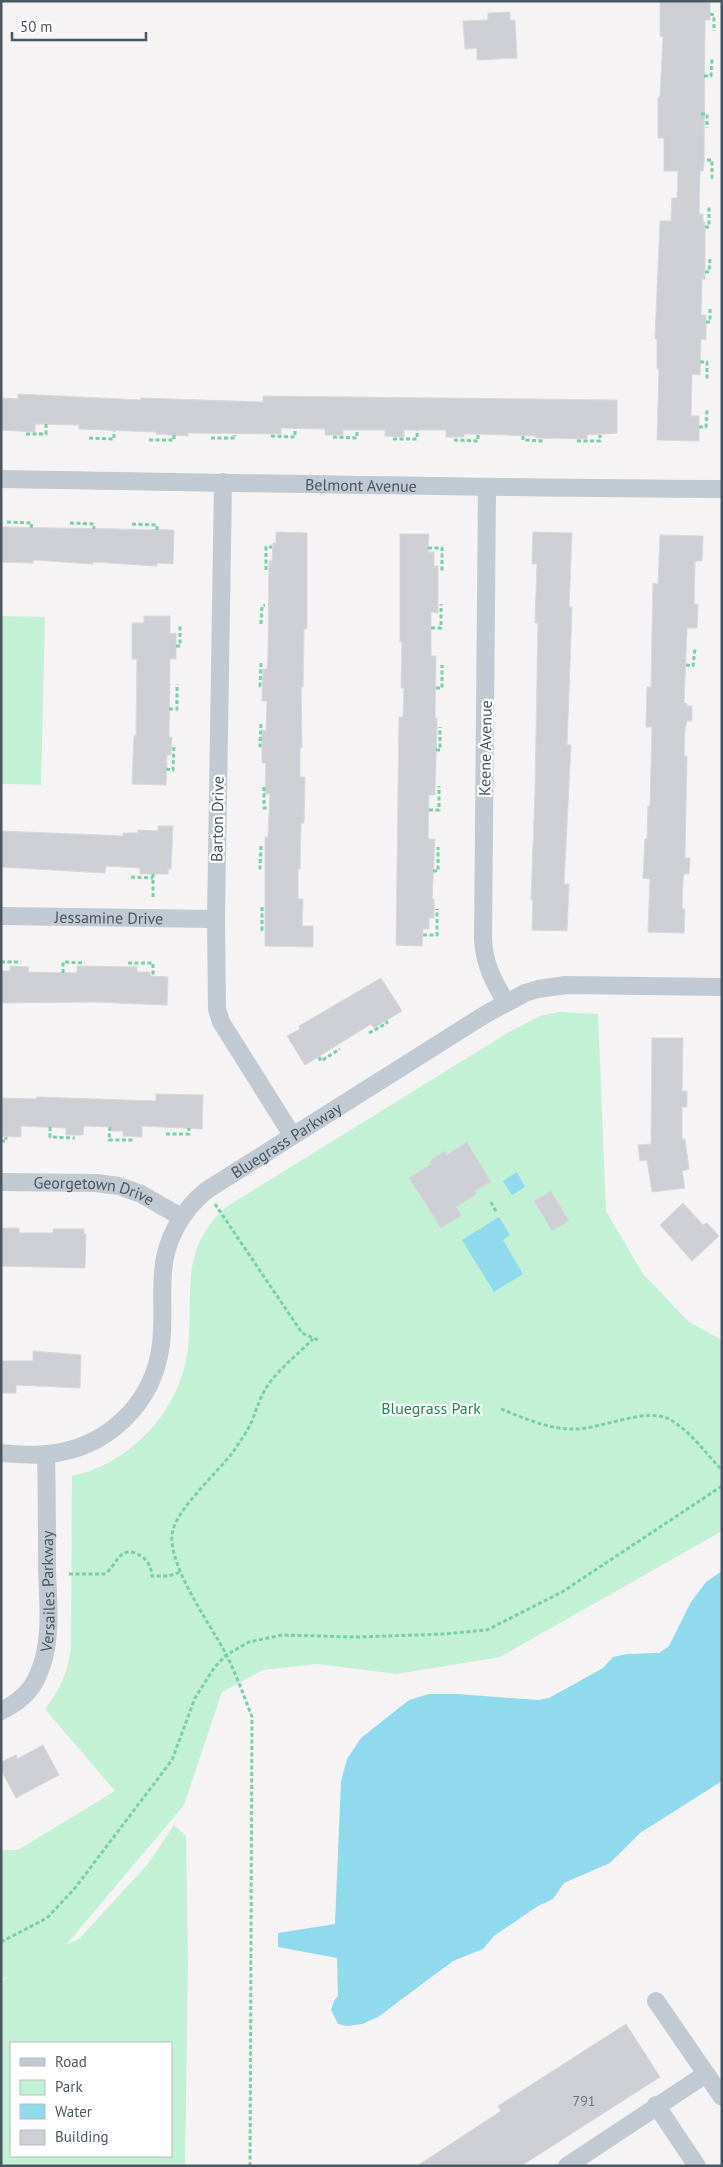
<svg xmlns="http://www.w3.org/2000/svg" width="723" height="2167" font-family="'PT Sans',sans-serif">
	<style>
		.green { fill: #c3f1d5; fill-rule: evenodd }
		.water { fill: #90daee }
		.building { fill: #cdcfd5; stroke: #d7d9de }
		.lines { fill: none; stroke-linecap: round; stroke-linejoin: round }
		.path { stroke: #7ad0a6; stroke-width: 3; stroke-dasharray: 4 2.5; stroke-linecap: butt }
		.minor { stroke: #c1cad2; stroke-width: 18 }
		.labels { text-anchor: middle; stroke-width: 4.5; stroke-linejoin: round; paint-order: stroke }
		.number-label { font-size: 14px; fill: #6b747e }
		.street-label { font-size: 16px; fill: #4a5661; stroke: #fff }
		.park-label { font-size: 16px; fill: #17864f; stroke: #fff }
	</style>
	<rect width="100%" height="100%" fill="#f5f3f3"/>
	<path class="green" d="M1,616L45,617L41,785L1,784Z
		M559,1012L598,1014L606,1211L643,1274L689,1322L722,1340V1531L500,1657L397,1674L317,1664L263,1670L222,1692L184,1805L66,1945L79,1939L148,1864L174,1825L186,1836L188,1961L185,2166H1V1981L9,1977L1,1979V1850H18L115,1791L45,1709C60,1691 68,1671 71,1648L72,1476C99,1470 125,1456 144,1436C171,1410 187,1375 189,1338C192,1284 182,1247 226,1207L509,1032L540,1016ZM11,2043H171V2156H11Z"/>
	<path class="water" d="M517,1172L525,1187L512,1195L503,1181Z
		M499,1217L510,1235L503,1240L523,1274L494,1292L462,1240Z
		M722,1571V1781L640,1833L610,1863L564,1883L553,1899L538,1906L494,1936L483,1949L453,1961L378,2017L362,2024L347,2026L338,2024L331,2010L334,2001L338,1996L337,1958L278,1947V1933L335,1924L341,1781L347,1759L361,1738L409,1700L429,1694H457L538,1700L549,1698L603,1668L613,1657L627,1654L659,1653L669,1646L691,1602L706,1582Z"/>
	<path class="building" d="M660,1H710V20H705L704,161L703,171H700L699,214H703V222H705V279H702L701,315H706V340L701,339L700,375L692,374L691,416H699V441L657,440L659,369H657V339H655L660,221H671L672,198H677L678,171H664V138H658V97H660L663,37L660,36Z
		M510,12V20H515L517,58L477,60V48L465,49L463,21L488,20V13Z
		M18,394L141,400V398L263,402V396L617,400V433L587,435V439L536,438V436L478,434H464V437H446V430H404V437L385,436V430H343V435H325V429L281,428V434L188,433V436L156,434V432L79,429V425L35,424V432L1,430V398L18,399Z
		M1,527L174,530L173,564L157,563V566L93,562V564L34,560L33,563L1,562Z
		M276,532L307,533V629H304L303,687H301L302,748H300V777H305L304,823H301L300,869H298V899H303L302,926H313V947L265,946V837H268L270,794H265L266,763H262V730L266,731L267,701H262L263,669H267L268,654L269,561H272L273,543H276Z
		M533,532L572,533L569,607H572L567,745H571L564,884H569L567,931L532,930L533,900H531L535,792L538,623H535L537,564H532Z
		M400,534H429L428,552H434V566H438V613L431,612V656H436L435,718H437V726L435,795H429L428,839H435L432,899H434V918H429V929H423L422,946L396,945L399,717H403L404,688H401L402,642H400Z
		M660,535L703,536L702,561H695L694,604H698L697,628H687L684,703L687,704V706H692V721H687L685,729L684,756H687L685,856V858H690L689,874H684L683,880L682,909H685L684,933L648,932L650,879L643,878L645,839H647L648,806H650L652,727H646L647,687H651L653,583L658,584Z
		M144,616H170V634L176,633V659H170L169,737H172L171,755H167L166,785L132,784L134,735L136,736L137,659H132V623H144Z
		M158,826H173L171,869H168V874H140V868L106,866L105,873L1,867V831L123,836V833H138V830L158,831Z
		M10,966L29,967L28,972L77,973V966L137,967V972H150V976L168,977L167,1005L93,1002L1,1003V971H10Z
		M381,978L402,1011L374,1028L371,1024L305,1065L287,1036L300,1029L299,1026Z
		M652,1038H683L682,1091H687V1107H682V1139H685L689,1169L682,1171L685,1188L652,1192L647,1160L640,1161L638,1145L651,1144Z
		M156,1094L203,1095L202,1129L142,1126V1137L123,1136V1131H111V1127L84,1126L83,1135H66V1128L21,1126V1137L1,1136V1098L36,1099L37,1097L156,1101Z
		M467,1142L491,1182L475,1191L477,1194L456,1207L462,1215L441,1228L409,1178L431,1164L430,1162L432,1159L445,1151L447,1155Z
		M551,1191L569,1221L552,1231L534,1201Z
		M683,1203L703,1225L707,1223L719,1236L692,1261L660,1225Z
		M1,1228H19V1233H53V1229H84V1234H86L85,1268L1,1266Z
		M33,1351L81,1355L80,1388L16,1385V1393H1V1361H33Z
		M43,1745L59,1775L16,1798L1,1770V1762L16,1755L17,1759Z
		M626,2024L660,2077L521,2166H417L501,2111L498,2106Z"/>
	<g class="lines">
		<path class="path" d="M710,14L714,15V31
			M704,76H711L712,58
			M701,114H707V128
			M707,160H712V179
			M705,227H709V207
			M705,272H709L710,258
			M706,322H710V309
			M700,362H707V381
			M699,427H706L707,410
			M26,434H46V424
			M271,436L295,437V428
			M523,436V440L544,441
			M333,437L357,438V430
			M89,438L114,439V431
			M211,438H235V435
			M393,439H417V430
			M149,440H174V435
			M454,440L478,441V434
			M577,441H600V435
			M7,522L32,523L31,528
			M70,523L94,524V529
			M132,524L157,525V530
			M428,548H442V572
			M266,570V547H272
			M261,624L262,606L265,605
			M431,628H441V604
			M176,646H180V626
			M261,663L260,686H262
			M686,665L693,666L695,649
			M436,688H442V665
			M169,709H177V684
			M261,724L260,746H262
			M436,750H440V727
			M166,769L173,770L174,745
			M264,787V808H269
			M429,810H439V786
			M261,846L260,868H263
			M433,871H438V847
			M131,877L153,878
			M153,897V874
			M262,907V930H265
			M423,935H437V909
			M1,962H21
			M128,963H153V976
			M63,973V962L85,963
			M369,1033L387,1023L386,1021
			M319,1057L321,1061L340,1049
			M50,1127V1137L75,1138
			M110,1127L109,1140H134
			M166,1134H189V1128
			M1,1141H6V1137
			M491,1202L497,1213
			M215,1204L302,1333L320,1341
			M501,1409C523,1418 551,1430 575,1429C601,1429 646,1407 669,1419C690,1430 706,1454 722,1470
			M69,1574H104C117,1568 118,1542 141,1556C149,1561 151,1568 152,1576H169L180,1572
			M1,1942L47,1918L75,1888L172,1760L195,1698L214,1668L226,1655L249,1642L282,1635L357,1637L444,1634L487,1630L562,1592L722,1486
			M250,2166L252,1717C244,1696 236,1674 226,1654C211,1625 164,1561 173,1530C179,1507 217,1473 233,1452C238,1444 245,1435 249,1427C256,1413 259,1398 268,1385C280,1368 298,1354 313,1339"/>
		<g class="minor">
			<path id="s1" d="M1,479C241,483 482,488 722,489"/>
			<path d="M223,482L216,919L217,1009L221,1022L292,1135"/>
			<path d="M487,488L483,939C484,963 493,981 506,1002"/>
			<path id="s2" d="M1,916L216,919"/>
			<path id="s3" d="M1,1182L96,1183L119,1186L141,1194L181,1217"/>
			<path id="s4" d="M1,1453C16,1454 32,1456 47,1454C106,1449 154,1404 161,1344C164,1321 161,1296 163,1272C165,1240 182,1210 207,1190L486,1014L525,993L538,989L566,985L722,987"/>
			<path id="s5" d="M1,1711C18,1703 31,1692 38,1675C53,1642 48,1603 47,1569C47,1531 47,1493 46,1455"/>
			<path d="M656,2001L722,2097"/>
			<path d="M656,2105L697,2166"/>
			<path d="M567,2166L706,2074"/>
		</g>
	</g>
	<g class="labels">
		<g class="number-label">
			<text x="584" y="2106">791</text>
		</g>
		<g class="street-label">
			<text dy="6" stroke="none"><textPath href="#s1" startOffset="360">Belmont Avenue</textPath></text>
			<text transform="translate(485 748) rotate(-89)" y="6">Keene Avenue</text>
			<text transform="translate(217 819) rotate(-89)" y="6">Barton Drive</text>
			<text dy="6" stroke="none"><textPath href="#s2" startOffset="108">Jessamine Drive</textPath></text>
			<text dy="6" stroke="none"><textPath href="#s4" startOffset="479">Bluegrass Parkway</textPath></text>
			<text dy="6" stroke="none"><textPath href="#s3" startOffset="94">Georgetown Drive</textPath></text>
			<text dy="6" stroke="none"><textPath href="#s5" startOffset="138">Versailes Parkway</textPath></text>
		</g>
		<g class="park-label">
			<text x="431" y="1414">Bluegrass Park</text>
		</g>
	</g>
	<rect width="723" height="2167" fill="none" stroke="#4a5661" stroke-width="5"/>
	<rect x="10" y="2042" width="162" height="115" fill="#ffffff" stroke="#b7bbc0"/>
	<rect x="20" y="2058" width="25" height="8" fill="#c1cad2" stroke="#b7bbc0"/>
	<text x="55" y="2067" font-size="15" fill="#4a5661">Road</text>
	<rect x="20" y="2080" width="25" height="15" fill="#c3f1d5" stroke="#b7bbc0"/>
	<text x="55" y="2092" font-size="15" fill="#4a5661">Park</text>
	<rect x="20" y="2104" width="25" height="15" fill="#90daee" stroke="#b7bbc0"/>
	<text x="55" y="2117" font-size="15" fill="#4a5661">Water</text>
	<rect x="20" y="2130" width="25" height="15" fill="#cdcfd5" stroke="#b7bbc0"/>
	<text x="55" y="2142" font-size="15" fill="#4a5661">Building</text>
	<path d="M12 32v8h134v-8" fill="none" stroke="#4a5661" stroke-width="2.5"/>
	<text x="20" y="32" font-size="15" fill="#4a5661" stroke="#ffffff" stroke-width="4" paint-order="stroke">50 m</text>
</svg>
